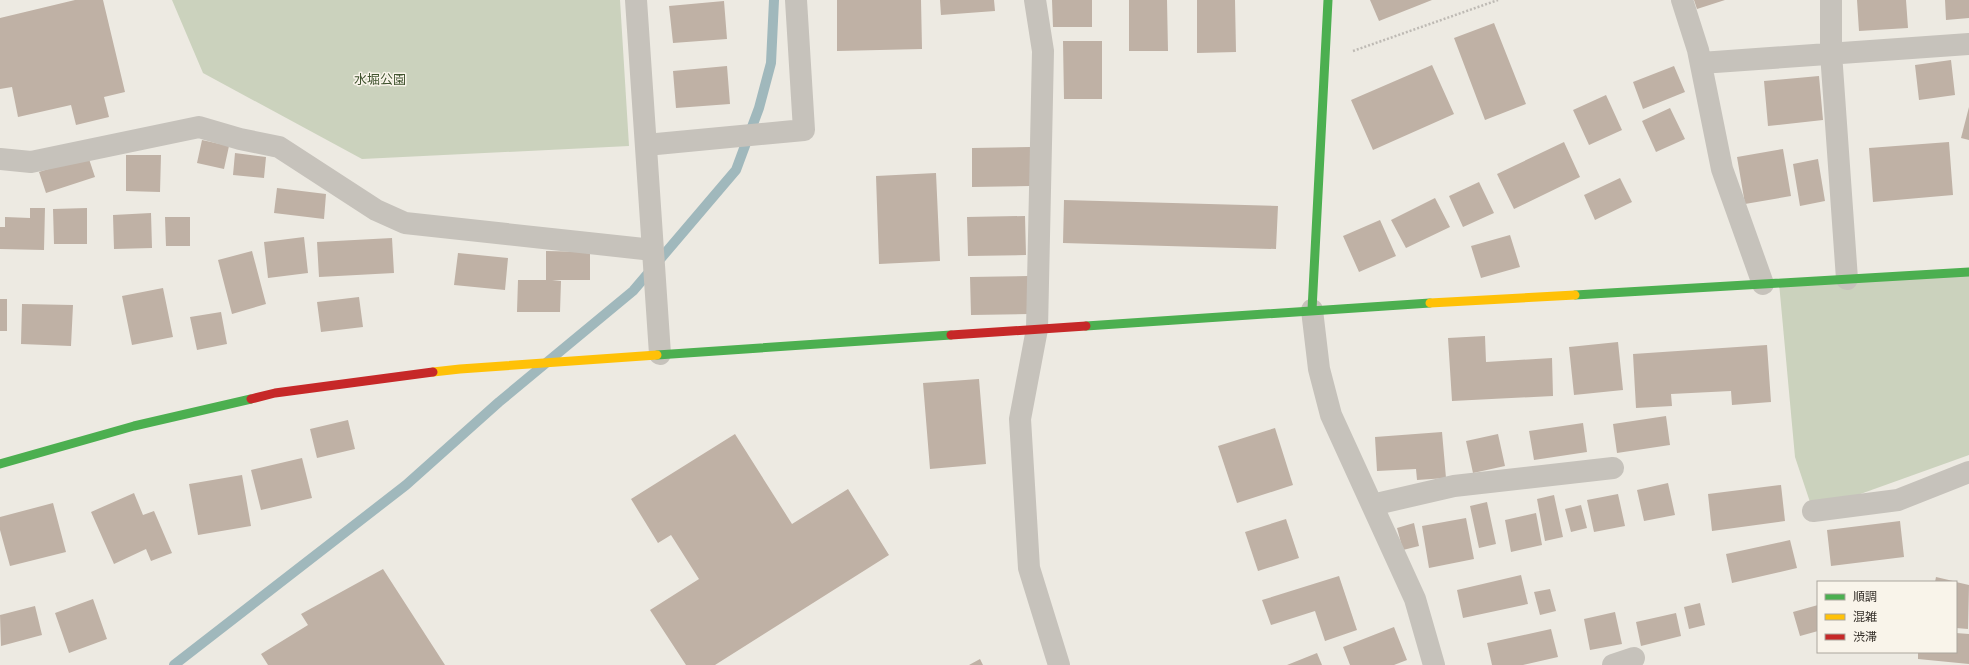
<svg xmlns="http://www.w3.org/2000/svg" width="1969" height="665" font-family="'DM Sans','Noto Sans JP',sans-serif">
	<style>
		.green { fill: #cbd2bd }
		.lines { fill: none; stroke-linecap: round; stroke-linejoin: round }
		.stream { stroke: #a0b8bc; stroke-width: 10 }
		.building { fill: #bfb1a5 }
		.path { stroke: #bebab4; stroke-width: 2.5; stroke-dasharray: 2 2; stroke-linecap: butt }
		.street { stroke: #c6c2bb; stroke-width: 22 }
		.fast { stroke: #4caf50; stroke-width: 9 }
		.slow { stroke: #ffc107; stroke-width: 9 }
		.jam { stroke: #c62828; stroke-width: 9 }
		.labels { text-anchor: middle; stroke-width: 3; stroke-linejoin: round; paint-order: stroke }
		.park-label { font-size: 13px; fill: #40532f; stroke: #f9f4ea }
	</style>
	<rect width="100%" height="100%" fill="#edeae2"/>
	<path class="green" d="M172,0H620L629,146L362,159L203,73Z
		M1969,272V455L1813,511L1795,457L1779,283Z"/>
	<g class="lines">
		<path class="stream" d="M174,665L406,485L499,402L633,291L736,170L759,108L771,63L774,0"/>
	</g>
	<path class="building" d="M75,0H103L125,92L104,97L109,117L76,125L71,105L18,117L12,87L0,89V18Z
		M837,0H921L922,49L837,51Z
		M940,0H994L995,11L941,15Z
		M1052,0H1092V27H1053Z
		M1129,0H1167L1168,51H1129Z
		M1197,0H1235L1236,52L1197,53Z
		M1370,0H1432L1379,21Z
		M1694,0H1725L1697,9Z
		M1857,0H1906L1908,28L1859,31Z
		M1945,0H1969V18L1946,20Z
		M724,1L727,39L673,43L669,6Z
		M1494,23L1526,104L1485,120L1454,38Z
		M1063,41H1102V99H1064Z
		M1951,60L1955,95L1919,100L1915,65Z
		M1432,65L1454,114L1373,150L1351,100Z
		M727,66L730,104L676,108L673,71Z
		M1674,66L1685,92L1643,109L1633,82Z
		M1819,76L1823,120L1768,126L1764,81Z
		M1606,95L1622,130L1589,145L1573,110Z
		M1969,107V140L1961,138Z
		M1670,108L1685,139L1656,152L1642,121Z
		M202,140L229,146L224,169L197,163Z
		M1564,142L1580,177L1514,209L1497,174Z
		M1949,142L1953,195L1873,202L1869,148Z
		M1030,147V186L972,187V148Z
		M1783,149L1791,196L1745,204L1737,157Z
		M235,153L266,157L264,178L233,175Z
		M126,155H161L160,192L126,191Z
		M88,156L95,177L46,193L39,172Z
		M1818,159L1825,201L1800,206L1793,164Z
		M936,173L940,261L879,264L876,176Z
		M1620,178L1632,202L1595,220L1584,195Z
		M1479,182L1494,213L1463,227L1449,196Z
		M277,188L326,194L324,219L274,213Z
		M1435,198L1450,227L1406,248L1391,220Z
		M1064,200L1278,206L1276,249L1063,243Z
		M30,208H45L44,250L0,249V227H5V217L30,218Z
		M87,208V244H54L53,209Z
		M151,213L152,248L114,249L113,215Z
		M1025,216L1026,255L968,256L967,217Z
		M165,217H190V246H166Z
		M1380,220L1396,256L1359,272L1343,236Z
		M1510,235L1520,267L1481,278L1471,246Z
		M304,237L308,273L268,278L264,242Z
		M392,238L394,273L319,277L317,242Z
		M252,251L266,304L232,314L218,260Z
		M546,251L590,252V280H552L561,281L560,312H517L518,280H546Z
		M458,253L508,258L505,290L454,285Z
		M1028,276L1029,314L971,315L970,277Z
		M163,288L173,337L132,345L122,296Z
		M359,297L363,327L321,332L317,302Z
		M0,299H7V331H0Z
		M22,304L73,305L71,346L21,344Z
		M221,312L227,344L197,350L190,317Z
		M1485,336L1486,362L1552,358L1553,396L1452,401L1448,338Z
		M1618,342L1623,390L1574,395L1569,347Z
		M1767,345L1771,402L1732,405L1731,391L1671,394L1672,406L1636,408L1633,354Z
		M979,379L986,464L930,469L923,383Z
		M1666,416L1670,445L1617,453L1613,424Z
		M348,420L355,449L317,458L310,429Z
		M1583,423L1587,452L1534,460L1529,431Z
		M1275,428L1293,485L1237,503L1218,446Z
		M1442,432L1446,478L1417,480L1416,469L1377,471L1375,437Z
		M735,434L792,524L848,489L889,555L715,665H686L650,610L699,579L671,535L658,543L631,499Z
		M1498,434L1505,466L1473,473L1466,441Z
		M302,458L312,498L261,510L251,470Z
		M242,475L251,526L198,535L189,484Z
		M1668,483L1675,515L1644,521L1637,490Z
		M1781,485L1785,521L1712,531L1708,494Z
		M134,493L143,515L154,511L172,553L151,561L146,549L114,564L91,512Z
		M1618,494L1625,526L1594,532L1587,500Z
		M1554,495L1563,537L1545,541L1537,499Z
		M1487,502L1496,544L1479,548L1470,506Z
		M53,503L66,552L10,566L0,530V517Z
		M1581,505L1587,528L1571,532L1565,509Z
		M1536,513L1542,545L1511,552L1505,520Z
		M1466,518L1474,559L1429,568L1422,526Z
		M1286,519L1299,558L1258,571L1245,532Z
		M1900,521L1904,557L1831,566L1827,530Z
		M1414,523L1419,546L1403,550L1397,528Z
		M1790,540L1797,568L1732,583L1726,554Z
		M383,569L445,665H268L261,654L308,625L301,614Z
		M1521,575L1528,604L1463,618L1457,590Z
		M1339,576L1357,630L1325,641L1315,611L1271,625L1262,600Z
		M1936,577L1953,581V582H1935Z
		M1956,582L1969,585L1968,629L1956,628Z
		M1550,589L1556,611L1540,615L1534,592Z
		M93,599L107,639L69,653L55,613Z
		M1700,603L1705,625L1689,629L1684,607Z
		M1818,605V631L1800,636L1793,612Z
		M35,606L42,635L1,646L0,615Z
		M1615,612L1622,644L1590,650L1584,619Z
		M1676,613L1681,636L1641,646L1636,622Z
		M1394,627L1407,660L1394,665H1350L1343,647Z
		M1551,629L1558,657L1523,665H1492L1487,643Z
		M1956,633L1969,634V664L1918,659V652H1956Z
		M1317,653L1322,665H1287Z
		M980,659L983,665H969Z"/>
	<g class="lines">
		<path class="path" d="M1353,51L1498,0"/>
		<path class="street" d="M636,0L660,354
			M1035,0L1043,51L1037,329L1020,419L1029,568L1059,665
			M1682,0L1698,50L1722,169L1763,284
			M1831,0V53L1847,279
			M1701,63L1969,44
			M646,145L804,130L796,0
			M0,159L31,162L199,127L240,139L279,147L376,210L405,223L653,250
			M1312,310L1319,369L1331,415L1415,599L1434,665
			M1372,505L1454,486L1613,468
			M1813,511L1898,500L1969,472
			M1613,665L1634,658"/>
		<path class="fast" d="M1575,295L1969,272
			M1312,310L1328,0
			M1086,326L1430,303
			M657,355L951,335
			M0,464L134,426L251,399"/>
		<path class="slow" d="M1430,303L1575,295
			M433,372L460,369L657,355"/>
		<path class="jam" d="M951,335L1086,326
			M251,399L275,393L433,372"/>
	</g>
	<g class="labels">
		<g class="park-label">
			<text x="380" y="84">水堀公園</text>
		</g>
	</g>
	<rect x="1817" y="581" width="140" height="72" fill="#f9f4ea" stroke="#aba69d"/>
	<rect x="1825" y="594" width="20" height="6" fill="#4caf50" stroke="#aba69d"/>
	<text x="1853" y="601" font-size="12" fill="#36302a">順調</text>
	<rect x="1825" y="614" width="20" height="6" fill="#ffc107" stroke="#aba69d"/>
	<text x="1853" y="621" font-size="12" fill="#36302a">混雑</text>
	<rect x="1825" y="634" width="20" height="6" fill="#c62828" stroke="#aba69d"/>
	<text x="1853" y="641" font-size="12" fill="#36302a">渋滞</text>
</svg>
